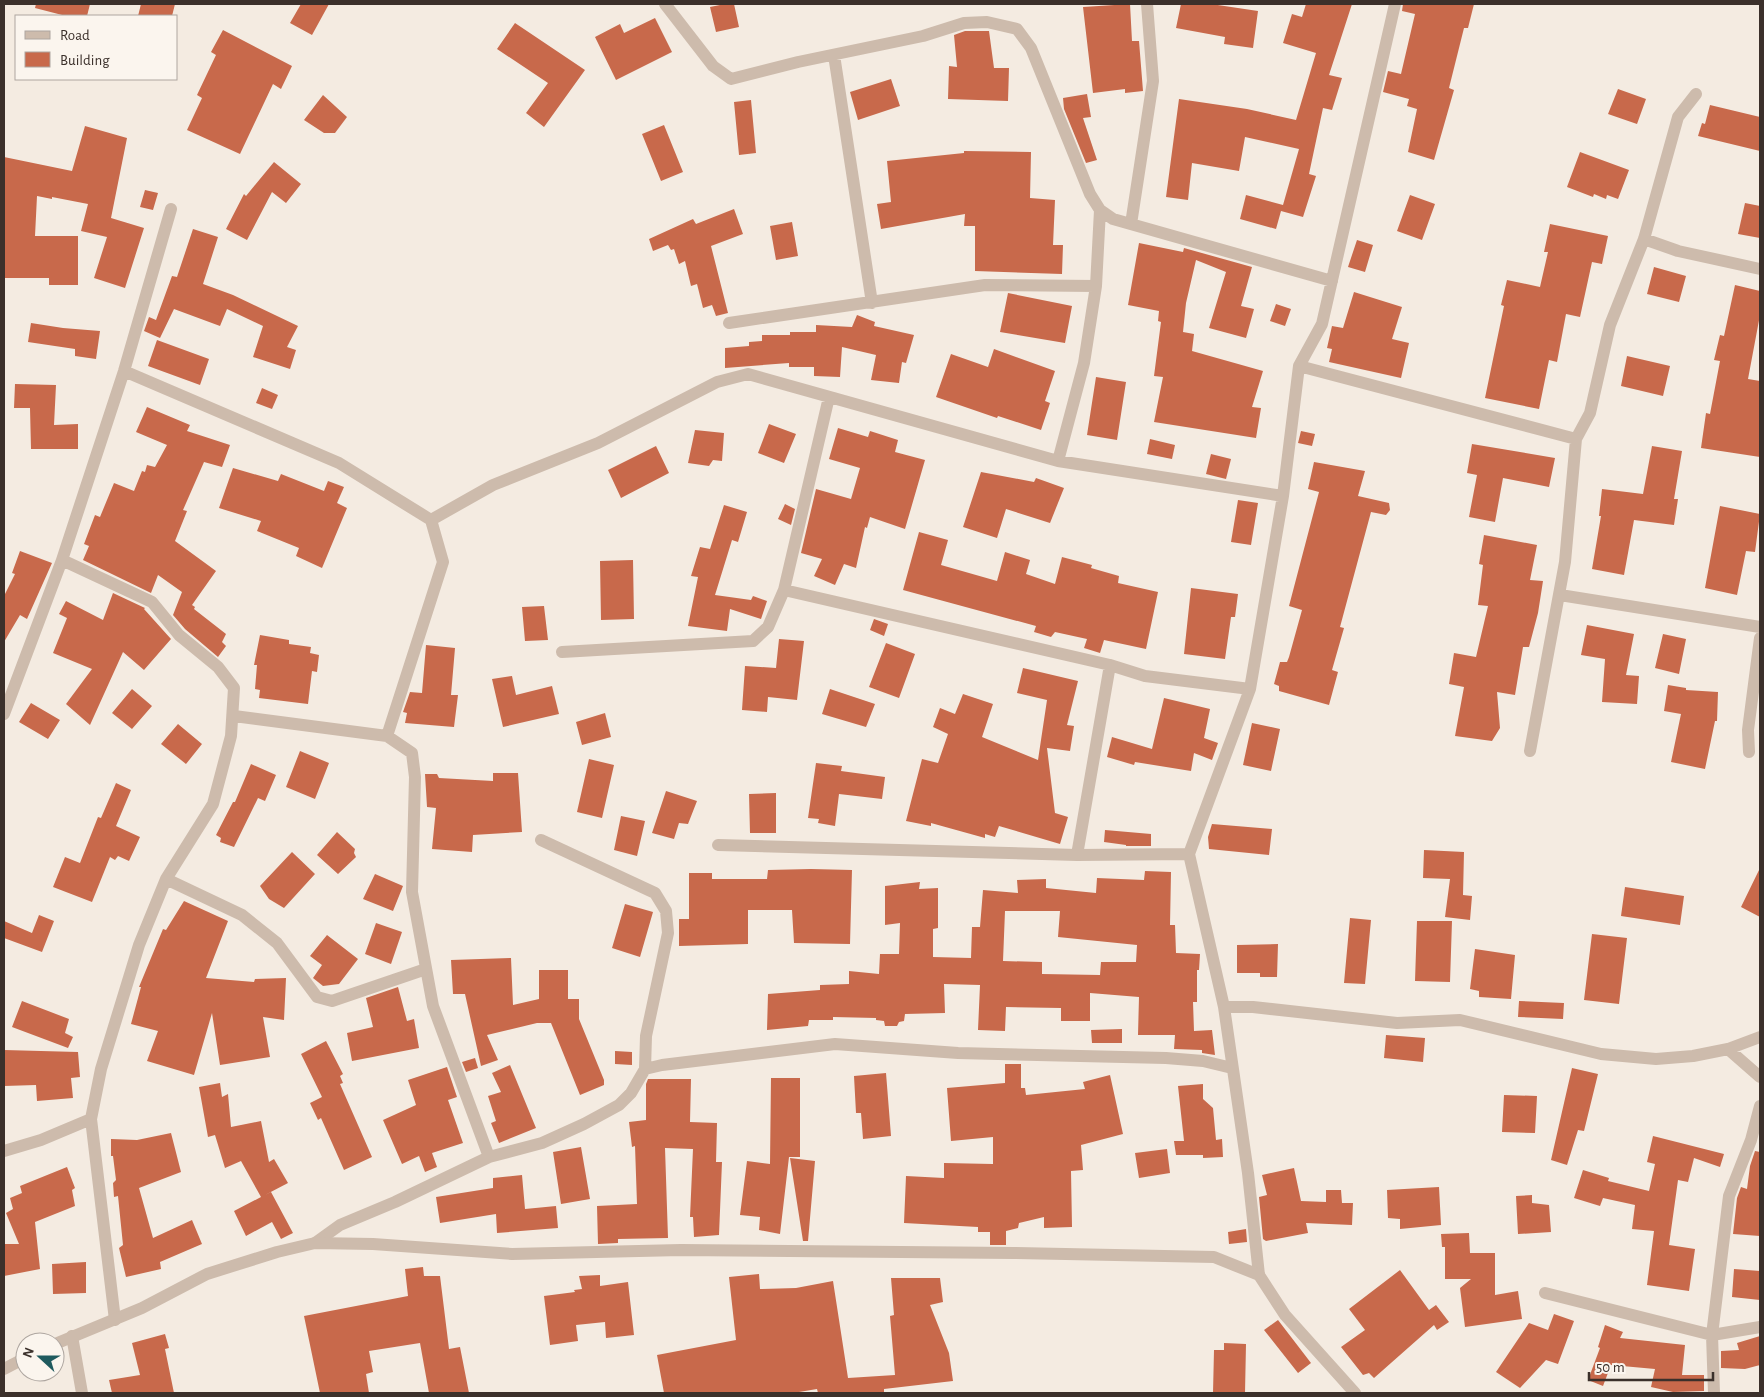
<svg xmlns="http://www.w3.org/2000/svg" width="1764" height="1397" font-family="'Alegreya Sans',sans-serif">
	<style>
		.building { fill: #c8694b; fill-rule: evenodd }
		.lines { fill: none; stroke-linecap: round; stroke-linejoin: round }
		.minor { stroke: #cdbbac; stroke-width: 12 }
		.tertiary { stroke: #cdbbac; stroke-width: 12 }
	</style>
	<rect width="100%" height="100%" fill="#f4ebe1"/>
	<path class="building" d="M36,4H90L87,16H66L35,8Z
		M141,4H175L172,16H138Z
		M301,4H329L312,35L290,23Z
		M725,4H734L739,27L716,32L710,7Z
		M1130,4L1132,41H1139L1143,91L1125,93V89L1093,93L1083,7Z
		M1181,4H1211L1258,11L1253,48L1224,44L1225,37L1176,28Z
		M1306,4H1352L1329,75L1342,78L1332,110L1323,108L1309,174L1316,176L1303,217L1281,211L1276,229L1240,219L1246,195L1283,205L1299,149L1245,137L1239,171L1192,163L1188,200L1166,197L1179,99L1247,109L1296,120L1316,53L1283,43L1292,14L1302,17Z
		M1403,4H1474L1468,28H1464L1449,88L1454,90L1434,160L1408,152L1417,109L1407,106L1409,99L1383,92L1388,71L1401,74L1415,14L1402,11Z
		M655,18L672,52L616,80L595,37L620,24L624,33Z
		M515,23L585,70L544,127L526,113L548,83L497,49Z
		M223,30L292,66L281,89L273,84L240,154L187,130L202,98L197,95L216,55L211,52Z
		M965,31H989L994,68H1009L1008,101L948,99L949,66L957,67L954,35Z
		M891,79L900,106L858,120L850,92Z
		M1618,89L1646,99L1637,124L1608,114Z
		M1087,94L1091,117L1083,118L1097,160L1086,163L1064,109L1063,98Z
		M323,95L347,117L335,133H324L304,120Z
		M751,100L756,153L739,155L734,102Z
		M1710,105L1760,117V151L1698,136L1702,123L1705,124Z
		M664,125L683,172L661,181L642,134Z
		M85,126L127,138L111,218L144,228L125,288L94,278L107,237L81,231L88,204L52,197V199L37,196L35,236H78V285H49V278H4V157L72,171Z
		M964,151L1031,152L1030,198L1055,200L1053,245H1063L1062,274L975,271V226H964L965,214L881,229L877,204L891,202L887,161L964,153Z
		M1580,152L1629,170L1618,199L1607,195L1606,199L1594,194L1593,197L1567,187Z
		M274,162L301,184L286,203L272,192L247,240L226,229L244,194L246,196Z
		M145,190L158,193L153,210L140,207Z
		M1410,195L1435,204L1422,240L1397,231Z
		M1745,203L1760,206V238L1738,234Z
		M734,209L743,234L711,246L728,313L716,316L712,305L703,308L697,284L691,286L685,261L679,264L674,249L671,250L668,245L653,251L649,239L693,219L696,224Z
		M792,222L798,256L776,260L770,226Z
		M1550,224L1608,236L1602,264L1592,262L1580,317L1566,314L1557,362L1549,360L1539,409L1485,398L1504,306L1501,305L1507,280L1540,287L1548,252H1544Z
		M193,229L218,237L203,284L233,295L298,326L287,347L296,350L290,369L253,357L263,326L227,309L220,326L174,309L160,338L144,331L149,317L156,320L172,276L177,277Z
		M1357,240L1373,245L1365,272L1348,267Z
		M1139,243L1183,252L1184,248L1252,267L1241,306L1254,309L1246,338L1209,328L1226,272L1196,260L1186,303L1183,332L1194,334L1192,351L1263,371L1252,407L1261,408L1256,438L1154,422L1163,377L1154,376L1161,322L1158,321L1159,311L1128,305Z
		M1654,267L1686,276L1679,302L1647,294Z
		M1735,285L1760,291V315L1748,379L1760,381V457L1701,448L1706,413L1710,414L1720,361L1714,360L1720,335L1724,336Z
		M1354,292L1402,307L1392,339L1409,343L1401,378L1329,362L1332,349L1327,348L1332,326L1343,328Z
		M1008,293L1072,306L1065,343L1000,332Z
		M1276,304L1291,309L1285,326L1270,321Z
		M857,315L875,322L874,326L914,335L906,363L902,362L899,383L871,380L876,355L842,347L840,377L814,376V367H789V363L725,368V348L749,346V342L762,341V335H790V332H816V325L852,327Z
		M31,323L63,328L100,331L96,359L75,356V349L28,342Z
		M157,340L209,359L200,385L148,366Z
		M994,349L1055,371L1045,401L1050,403L1041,430L998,416L997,418L936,397L951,354L988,367Z
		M1627,356L1670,366L1663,396L1621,386Z
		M1096,377L1126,382L1117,440L1087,435Z
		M15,384L56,385L54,425L78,424V449H31L30,408H14Z
		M262,388L278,395L272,409L256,403Z
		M147,407L190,425L187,431L230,445L222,467L204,462L183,510L187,511L175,541L216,571L192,605L195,607L194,609L226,634L222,642L226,646L218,657L185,629L173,615L182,592L158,575L151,593L83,560L89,546L84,544L95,515L100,517L114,483L134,491L142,471L145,472L147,465L155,467L167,445L136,432Z
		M769,424L796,434L784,463L758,453Z
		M838,428L868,437L870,431L898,440L895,452L925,460L905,529L870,517L867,528L865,527L856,568L844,564L835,585L814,576L822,559L801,553L816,489L851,499L860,468L829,459Z
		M695,430L724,433L722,461L713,460L709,466L688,463Z
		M1301,431L1315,434L1312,446L1298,443Z
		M1150,439L1175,445L1172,459L1147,454Z
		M1472,444L1555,458L1549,487L1503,478L1495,522L1469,517L1477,475L1467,473Z
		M656,446L669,473L621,498L608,470Z
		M1652,446L1682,451L1674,499H1678L1674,525L1634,520L1624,575L1592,569L1601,516H1599L1602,489L1643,494Z
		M1211,454L1231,459L1226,479L1206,474Z
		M1314,462L1365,471L1358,496L1389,503L1390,510L1386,515L1371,512L1340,627L1344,628L1332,670L1338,672L1329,705L1279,691V686L1274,684L1280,662H1287L1289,657L1302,610L1289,606L1319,492L1308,489Z
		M233,468L278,481L281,474L324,491L328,481L344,487L337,503L347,508L322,568L296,556L299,548L257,531L261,521L219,508Z
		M981,472L1034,482L1036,478L1064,488L1050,523L1006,509L997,538L963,527Z
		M1238,500L1258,503L1251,545L1231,542Z
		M785,504L795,509L791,525L778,519Z
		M724,505L747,512L738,542L732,540L715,595L751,600L753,596L767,601L761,619L730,609L727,631L688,626L698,577L691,576L700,547L710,549Z
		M1720,506L1760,514L1755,552L1746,551L1737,595L1705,588Z
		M919,532L948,540L941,565L997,581L1005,552L1030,560L1026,574L1055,584L1062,557L1092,565L1091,568L1119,576L1118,583L1158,592L1146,649L1104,640L1100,653L1084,648L1087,639L1055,632L1051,637L1034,632L1036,626L903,590Z
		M1484,535L1537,545L1530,580L1543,581L1538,613L1529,647H1523L1515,695L1497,692L1500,728L1492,741L1455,736L1464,687L1449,684L1454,653L1476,657L1488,606L1478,605L1483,565L1479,564Z
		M20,551L52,563L27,619L20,615L4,642V596L15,574L12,573Z
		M633,560L634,619L601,620L600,561Z
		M1191,588L1238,594L1235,617H1231L1225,659L1184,654Z
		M113,593L145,608L144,609L171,639L144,670L123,652L90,725L66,704L92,669L53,653L67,618L59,614L66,601L103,620Z
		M544,606L548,640L525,641L522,607Z
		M874,619L888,624L884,636L870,630Z
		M1587,625L1634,634L1626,675L1639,676L1637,704L1602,702L1605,659L1581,655Z
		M1663,634L1686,639L1679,674L1655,668Z
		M260,635L289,640V644L311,647L310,653L319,655L317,672L312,671L308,704L259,698L260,690L255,689L257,665H254Z
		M779,639L804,641L797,700L768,697L767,712L742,710L745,666L776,668Z
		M886,643L915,654L899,698L869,687Z
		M426,645L455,648L451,695H458L454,727L405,723L407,713L403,712L410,692L422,693Z
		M1023,668L1078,681L1067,725L1074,726L1070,751L1047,748L1055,813L1068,817L1060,844L999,826L995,837L985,834V838L931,823V826L906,821L922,759L938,763L948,734L933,727L940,708L955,714L963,694L993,704L982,737L1038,760L1047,700L1017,693Z
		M512,676L516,695L552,686L559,714L503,727L492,679Z
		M1668,685L1686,688V690L1718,692L1717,721H1715L1705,769L1671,762L1681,714L1664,711Z
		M132,689L152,706L132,729L112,713Z
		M830,689L875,704L866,727L822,714Z
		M1164,698L1210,709L1204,738L1218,743L1212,760L1194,753L1191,771L1135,762L1134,765L1107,757L1112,737L1152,749Z
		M31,703L60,720L48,739L19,722Z
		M605,713L611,737L582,745L576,722Z
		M1252,723L1280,729L1271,771L1243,765Z
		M178,724L202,744L186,764L161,744Z
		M300,751L329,763L315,799L286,787Z
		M589,759L614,765L602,818L577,812Z
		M816,763L842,766L841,771L885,777L882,799L839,794L835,826L818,823L819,819L808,818Z
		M251,764L276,775L265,801L258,798L234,847L220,842L221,838L216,835L233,802H235Z
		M493,773H518L522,832L473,835L472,852L432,849L436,808L427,807L425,774H437L439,778L493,781Z
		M116,783L131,790L116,826L140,837L129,861L118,856L115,860L110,857L92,902L53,887L65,857L80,863L98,817L101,818Z
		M666,791L697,801L688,824L679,823L674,839L652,833Z
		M776,793V833H750L749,794Z
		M621,816L645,821L637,856L614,850Z
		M1212,824L1272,829L1269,855L1209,849L1208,837Z
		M1105,830L1151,834V846H1126V845L1104,842Z
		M337,832L355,849L354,853L356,857L338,874L317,855Z
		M1424,850L1464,852L1463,895L1472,896L1470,920L1445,917L1450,879L1423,878Z
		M292,852L315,874L284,908L269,899L260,886Z
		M1760,868V917L1741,907Z
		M811,869L852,870L850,944L794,943L792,910H748V944L679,946V919H689V873H712V879H767L768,870Z
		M1145,871L1171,872L1170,925H1175L1176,953L1200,954L1199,970H1197V1002H1193L1194,1031L1212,1030L1215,1055L1202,1053V1050L1174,1049L1175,1035H1138L1139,997L1090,993V1021H1061V1008L1006,1007L1005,1031L978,1030L980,985L944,984L945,1013L905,1014L904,1021L899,1022L897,1026H885L884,1021L876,1020V1018L833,1017V1020H809L808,1026L767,1030L768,994L820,990V985L849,984V971L879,974L880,954H899L900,923L885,925V886L920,882L919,889L938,888V928L933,929V957L971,958L972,927H980L983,890L1018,893L1017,880L1046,879V888L1096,893L1097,878L1144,880ZM1005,911H1060L1058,937L1137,945L1136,962H1101L1100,975L1042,974V962L1003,961Z
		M375,874L403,886L393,911L363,899Z
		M1625,887L1684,896L1680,925L1621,916Z
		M184,901L228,921L206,978L254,982L255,979L286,978L284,1020L263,1017L270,1057L220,1065L212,1013L194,1075L147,1061L158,1031L131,1024L141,987H139L163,929L166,930Z
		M625,904L653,912L640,957L612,948Z
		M39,915L54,921L42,952L4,938V921L32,933Z
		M1350,918L1371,920L1365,984L1344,983Z
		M1417,921H1452L1450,982L1415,981Z
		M376,923L402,932L391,964L365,954Z
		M1592,934L1627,938L1619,1004L1584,1000Z
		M327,935L358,959L339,984L323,986L313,978L322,965L310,956Z
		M1278,944L1277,977H1260V973H1237V945Z
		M1475,949L1515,955L1511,999L1479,997V991L1470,989Z
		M511,958L513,1005L539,999V970H568V999H579V1019L604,1080V1085L580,1095L551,1023H537L487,1035L498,1060L481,1066L465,994H453L451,960Z
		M398,987L407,1021L414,1019L419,1048L352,1061L347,1033L373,1027L366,998Z
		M22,1001L69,1019L65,1033L73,1037L68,1048L12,1027Z
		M1519,1001L1564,1003L1563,1019L1518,1017Z
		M1122,1029V1043H1092L1091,1030Z
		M1386,1035L1425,1038L1423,1062L1384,1058Z
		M326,1041L343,1074L340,1076L343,1083L340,1084L372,1157L344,1170L321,1118L318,1120L310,1103L322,1097L301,1054Z
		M4,1050L78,1052L80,1077L71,1078L73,1098L37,1101L36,1085L4,1086Z
		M615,1051L632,1052V1065L615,1064Z
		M475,1058L478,1068L466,1072L462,1062Z
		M1005,1064H1021V1088H1025L1026,1095L1085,1089L1083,1082L1110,1075L1123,1134L1081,1145L1083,1170L1071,1171L1072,1227L1044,1228V1217L1019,1223L1018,1228L1006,1231V1245H990V1232H978V1227L904,1223L906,1176L944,1178V1163L993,1164V1137L951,1141L947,1088L1005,1083Z
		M510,1065L536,1128L499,1143L491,1123L496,1121L488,1096L501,1092L492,1073Z
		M447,1067L457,1097L448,1100L463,1143L432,1153L437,1167L425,1172L419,1156L402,1164L383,1120L416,1105L408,1080Z
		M1572,1068L1598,1074L1584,1131L1578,1130L1567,1165L1551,1160Z
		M886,1073L891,1136L863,1139L861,1113H856L854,1076Z
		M771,1078H800V1157H789L780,1234L759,1230L760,1217L740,1215L747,1161L770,1164Z
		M648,1079H691L690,1122L717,1123L716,1162H722L719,1235L694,1237L693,1217H690L693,1149L665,1148L668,1238L618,1239V1243L598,1244L597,1206L637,1204L635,1146L632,1147L629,1122L646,1120V1084Z
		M220,1083L222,1097L228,1094L231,1127L261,1121L269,1162L274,1159L288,1183L265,1195L271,1192L293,1233L281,1239L272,1222L246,1236L234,1211L261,1197L241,1161L225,1168L215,1135L208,1137L199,1087Z
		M1203,1084V1099L1213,1108L1216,1140L1222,1139L1223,1157L1203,1158V1155H1176L1174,1141H1184L1178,1086Z
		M1504,1095L1537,1096L1535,1133L1502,1132Z
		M171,1133L181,1172L139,1188L153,1238L192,1220L202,1244L160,1262L161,1269L126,1277L119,1248L123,1245L118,1196L114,1197L113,1183L116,1180L113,1156H111V1139L137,1140Z
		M1653,1136L1724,1154L1720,1167L1694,1158L1688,1182L1678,1180L1669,1245L1695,1249L1689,1291L1647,1285L1654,1231L1632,1229L1635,1205L1603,1198L1600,1206L1574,1198L1583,1170L1609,1178L1608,1181L1649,1191L1655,1164L1647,1162Z
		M581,1147L590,1199L561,1204L553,1152Z
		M1167,1149L1170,1173L1139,1178L1135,1153Z
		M1755,1151L1760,1152V1236L1733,1234L1737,1198L1741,1187L1747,1189L1750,1166Z
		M790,1158L815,1161L808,1241H803Z
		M67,1167L75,1188L72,1190L75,1206L35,1222L40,1269L4,1276V1244H19L6,1213L13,1209L10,1198L22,1193L20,1186Z
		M1294,1168L1301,1201L1326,1202V1190H1341L1342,1203H1353L1352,1225L1306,1223L1308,1233L1266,1241L1263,1239L1259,1197L1267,1195L1262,1175Z
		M522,1175L525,1209L556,1206L558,1228L497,1233L496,1214L440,1223L436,1197L493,1188V1178Z
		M1439,1187L1441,1225L1400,1229V1219L1388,1218L1387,1190Z
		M1532,1195V1203L1549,1205L1551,1232L1518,1234L1516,1196Z
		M1246,1229L1247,1242L1229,1244L1228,1232Z
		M1469,1233L1470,1253H1495V1295L1518,1291L1522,1319L1465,1327L1460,1288L1471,1279H1445V1247H1442L1441,1234Z
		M86,1262V1293L53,1294L52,1264Z
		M423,1267L424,1276H440L449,1349L460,1347L469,1393H429L420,1343L369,1351L373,1372L366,1374L369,1393H320L304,1316L408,1296L405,1269Z
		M1734,1269L1760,1271V1300L1732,1297Z
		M1400,1270L1429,1310L1436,1305L1449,1322L1437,1330L1434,1325L1374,1378L1369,1373L1363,1375L1341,1347L1365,1330L1349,1309Z
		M759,1274L760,1289L796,1288L833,1281L848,1378L895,1375L890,1316L894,1315L891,1278H940L943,1302L930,1305L949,1353L953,1381L884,1389V1393H818L817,1389L793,1393H664L657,1355L736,1340L729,1277Z
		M600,1275V1286L628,1282L634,1335L606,1338L605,1322L576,1325L578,1341L550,1345L544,1296L575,1292L574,1290L582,1289L579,1276Z
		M1554,1314L1574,1321L1558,1364L1546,1360L1520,1388L1496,1372L1529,1323L1548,1330Z
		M1278,1320L1311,1363L1298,1373L1264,1330Z
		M1605,1325L1623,1332L1620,1338L1685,1345L1682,1375H1704V1391L1673,1392L1651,1387L1655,1369L1611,1365L1603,1386L1588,1380L1600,1348L1598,1347Z
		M165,1334L169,1348L165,1349L174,1393H112L109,1380L140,1375L132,1343Z
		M1760,1336V1365L1745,1369L1721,1368V1351L1739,1350L1737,1343Z
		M1224,1343L1246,1344L1245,1393H1213L1214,1350H1224Z"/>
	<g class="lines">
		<path class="minor" d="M665,4L713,66L731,79L798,62L923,36L964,23L987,22L1017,29L1031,48L1090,194L1100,210L1113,219L1332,281
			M834,55L872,303
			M1131,224L1153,81L1147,4
			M1644,239L1678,251L1760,269
			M729,323L985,285L1096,286
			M1299,366L1576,439
			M124,371L339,463L431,520L443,562L387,736
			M1058,461L1084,363L1096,286L1100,210
			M431,520L493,485L598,443L717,382L748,374L1058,461L1283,496
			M62,560L152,602L179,635L218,667L234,688L231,736L213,804L166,879L139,945L101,1069L91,1119L115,1320
			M784,590L1110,665L1145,676L1250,689
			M1560,595L1760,627
			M562,652L753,641L768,627L784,590L829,397
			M4,714L62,560L124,371L171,209
			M234,716L387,736L412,753L415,777L412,892L433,1006L489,1157
			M1530,751L1565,562L1576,439L1590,413L1610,325L1644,239L1678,117L1696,94
			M1749,752L1748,730L1760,638
			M541,840L655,893L666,911L668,933L646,1036L645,1069
			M718,845L1077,855L1189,854
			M1077,855L1110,665
			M166,879L242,915L277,943L317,997L332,1001L426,969
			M1224,1007H1253L1397,1023L1460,1020L1601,1054L1656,1059L1693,1056L1728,1049L1760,1037
			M1728,1049L1760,1077
			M4,1151L41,1140L91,1119
			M315,1243L340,1225L395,1202L489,1157L542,1143L584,1124L619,1105L631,1093L645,1069L662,1065L835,1044L958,1053L1166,1058L1203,1061L1232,1068
			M1259,1275L1248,1173L1224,1007L1189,854L1250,689L1283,496L1299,366L1322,324L1395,4
			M1545,1293L1712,1335L1760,1327
			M72,1336L82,1393
			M1714,1393L1712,1335L1729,1196L1751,1140L1760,1106"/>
		<path class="tertiary" d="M55,1344L142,1308L207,1274L277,1252L315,1243L373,1244L512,1254L681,1250L1013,1253L1214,1257L1259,1275L1285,1315L1355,1393
			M4,1369L25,1358"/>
	</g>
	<rect width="1764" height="1397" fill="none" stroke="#3b302b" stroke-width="10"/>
	<rect x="15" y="15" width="162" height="65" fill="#fbf5ee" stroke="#aea6a0"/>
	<rect x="25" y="31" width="25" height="8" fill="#cdbbac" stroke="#aea6a0"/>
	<text x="60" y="40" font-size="15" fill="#3b302b">Road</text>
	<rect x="25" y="52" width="25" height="15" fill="#c8694b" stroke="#aea6a0"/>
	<text x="60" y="65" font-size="15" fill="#3b302b">Building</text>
	<g transform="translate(40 1357) rotate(291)"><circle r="24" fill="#fbf5ee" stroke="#aea6a0"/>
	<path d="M0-4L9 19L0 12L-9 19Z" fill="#1f5a5e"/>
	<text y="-8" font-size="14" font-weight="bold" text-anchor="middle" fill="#3b302b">N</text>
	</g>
	<path d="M1589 1372v8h124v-8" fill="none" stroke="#3b302b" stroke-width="2.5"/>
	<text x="1596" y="1372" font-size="15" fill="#3b302b" stroke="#fbf5ee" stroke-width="4" paint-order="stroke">50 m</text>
</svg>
